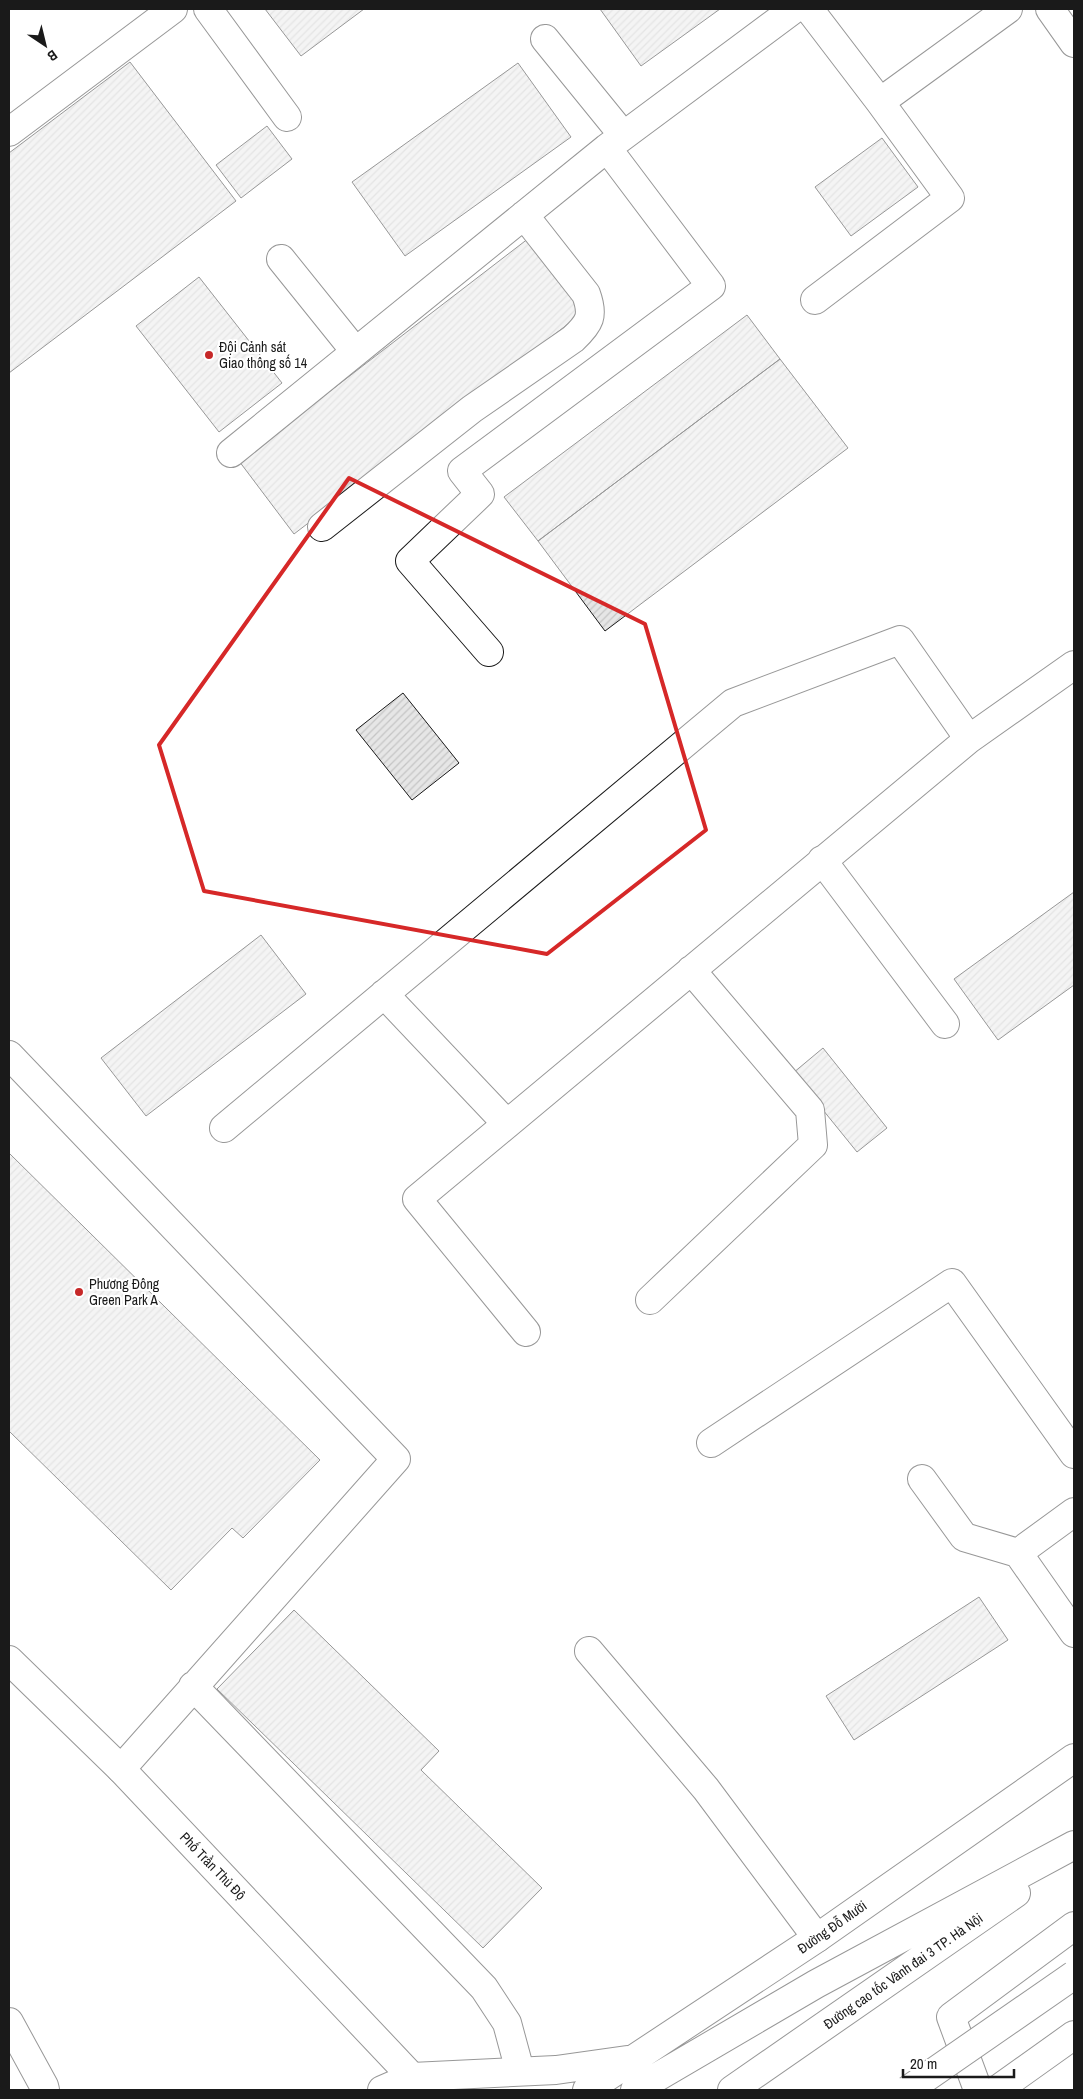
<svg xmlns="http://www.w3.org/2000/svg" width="1083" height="2099" font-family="'Archivo Narrow',sans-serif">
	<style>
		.building { fill: url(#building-hatch); stroke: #1a1a1a }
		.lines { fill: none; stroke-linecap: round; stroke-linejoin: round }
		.minor-casing { stroke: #1a1a1a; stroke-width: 30 }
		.major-casing { stroke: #1a1a1a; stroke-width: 30 }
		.highway-casing { stroke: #1a1a1a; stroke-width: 30 }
		.minor { stroke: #fff; stroke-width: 28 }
		.major { stroke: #fff; stroke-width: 28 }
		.highway { stroke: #fff; stroke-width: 28 }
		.highway-bridge-casing { stroke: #1a1a1a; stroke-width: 30; stroke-linecap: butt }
		.highway-bridge { stroke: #fff; stroke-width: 28 }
		.marked { fill: none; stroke: #d62828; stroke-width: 4; stroke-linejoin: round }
		.poi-dot { fill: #c62828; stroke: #fff; stroke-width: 2 }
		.labels { text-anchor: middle; stroke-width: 4; stroke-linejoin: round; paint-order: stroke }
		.poi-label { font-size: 14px; fill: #1a1a1a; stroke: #fff; text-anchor: start }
		.street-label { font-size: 14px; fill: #1a1a1a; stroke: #fff }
	</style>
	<defs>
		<pattern id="building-hatch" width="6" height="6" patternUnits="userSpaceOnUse" patternTransform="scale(1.25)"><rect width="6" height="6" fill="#e6e6e6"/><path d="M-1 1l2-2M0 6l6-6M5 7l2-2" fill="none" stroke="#c5c5c5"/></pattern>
	</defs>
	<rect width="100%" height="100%" fill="#fff"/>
	<path class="building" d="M265,9H364L301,56Z
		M600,9H720L641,66Z
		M130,62L236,201L9,373V153Z
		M518,63L571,137L405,256L352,182Z
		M267,126L292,159L241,198L216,165Z
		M882,138L918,187L851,236L815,187Z
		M529,238L585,311L294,534L239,461Z
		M199,277L282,383L219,432L136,326Z
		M747,315L780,359L538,541L504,497Z
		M780,359L848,448L605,631L538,541Z
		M403,693L459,763L412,800L356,730Z
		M1074,892V985L998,1040L954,979Z
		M261,935L306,994L146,1116L101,1058Z
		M823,1048L887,1128L857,1152L793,1073Z
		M9,1153L320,1460L243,1538L232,1528L171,1590L9,1431Z
		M979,1597L1008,1640L854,1740L826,1696Z
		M294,1610L439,1751L421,1770L542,1888L483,1948L217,1689Z"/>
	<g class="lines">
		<defs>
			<path id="minor" d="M208,9L287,117
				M809,9L880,102
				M545,39L623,135
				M9,132L173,9
				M281,259L355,351
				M815,300L950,198L880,102L1008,9
				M231,453L607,148L794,9
				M322,527L472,409L573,339C590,323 594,316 586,294L524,215
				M489,652L410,561L480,494L462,471L711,286L607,148
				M822,860L945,1024
				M384,994L507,1124
				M9,1055L396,1459L121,1769
				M224,1128L733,703L900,640L969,739
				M650,1300L813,1145L810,1110L691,970
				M526,1332L417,1199L969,739L1074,665
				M711,1443L952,1283L1074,1454
				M922,1479L964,1537L1018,1553L1074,1633
				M1018,1553L1074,1512
				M589,1651L706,1789L817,1938
				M193,1686L484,1988L507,2023L520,2071
				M9,2022L44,2086L45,2090"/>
			<path id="major" d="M9,1660L121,1769L412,2077"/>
			<path id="highway" d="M1050,9L1074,43
				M382,2090L412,2077L556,2070L627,2060
				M587,2090L817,1938L1074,1758
				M635,2090L816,1984L1074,1845
				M732,2090L1016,1893
				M978,2090L951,2017L1074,1926
				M997,2090L1074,2035"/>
		</defs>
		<use href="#minor" class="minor-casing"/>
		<use href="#major" class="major-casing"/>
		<use href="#highway" class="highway-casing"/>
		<use href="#minor" class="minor"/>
		<use href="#major" class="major"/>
		<use href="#highway" class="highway"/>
		<defs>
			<path id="highway-bridge" d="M908,2090L1074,1975"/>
		</defs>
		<use href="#highway-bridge" class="highway-bridge-casing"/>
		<use href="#highway-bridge" class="highway-bridge"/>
	</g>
	<path d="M0 0H1083V2099H0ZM349,478L645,624L706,830L547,954L204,891L159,745Z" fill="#fff" fill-opacity=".55" fill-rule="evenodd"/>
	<path class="marked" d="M349,478L645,624L706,830L547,954L204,891L159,745Z"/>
	<g class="poi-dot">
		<circle cx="209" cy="355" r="5"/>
		<circle cx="79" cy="1292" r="5"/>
	</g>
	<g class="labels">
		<g class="poi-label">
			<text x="219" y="352">Đội Cảnh sát<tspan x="219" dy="16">Giao thông số 14</tspan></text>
			<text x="89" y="1289">Phương Đông<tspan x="89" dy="16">Green Park A</tspan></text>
		</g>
		<g class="street-label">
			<text transform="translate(213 1866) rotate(46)" y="5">Phố Trần Thủ Độ</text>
			<text transform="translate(832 1927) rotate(-35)" y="5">Đường Đỗ Mười</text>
			<text transform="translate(903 1971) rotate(-35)" y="5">Đường cao tốc Vành đai 3 TP. Hà Nội</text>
		</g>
	</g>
	<rect width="1083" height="2099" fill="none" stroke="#1a1a1a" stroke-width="20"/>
	<g transform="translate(45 45) rotate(145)" stroke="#ffffff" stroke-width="4" paint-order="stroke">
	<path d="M0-4L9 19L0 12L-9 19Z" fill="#1a1a1a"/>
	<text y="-8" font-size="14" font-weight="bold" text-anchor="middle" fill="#1a1a1a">B</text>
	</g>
	<path d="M903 2069v8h111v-8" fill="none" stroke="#1a1a1a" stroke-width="2.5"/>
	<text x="910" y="2069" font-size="15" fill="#1a1a1a" stroke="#ffffff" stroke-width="4" paint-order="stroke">20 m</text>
</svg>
